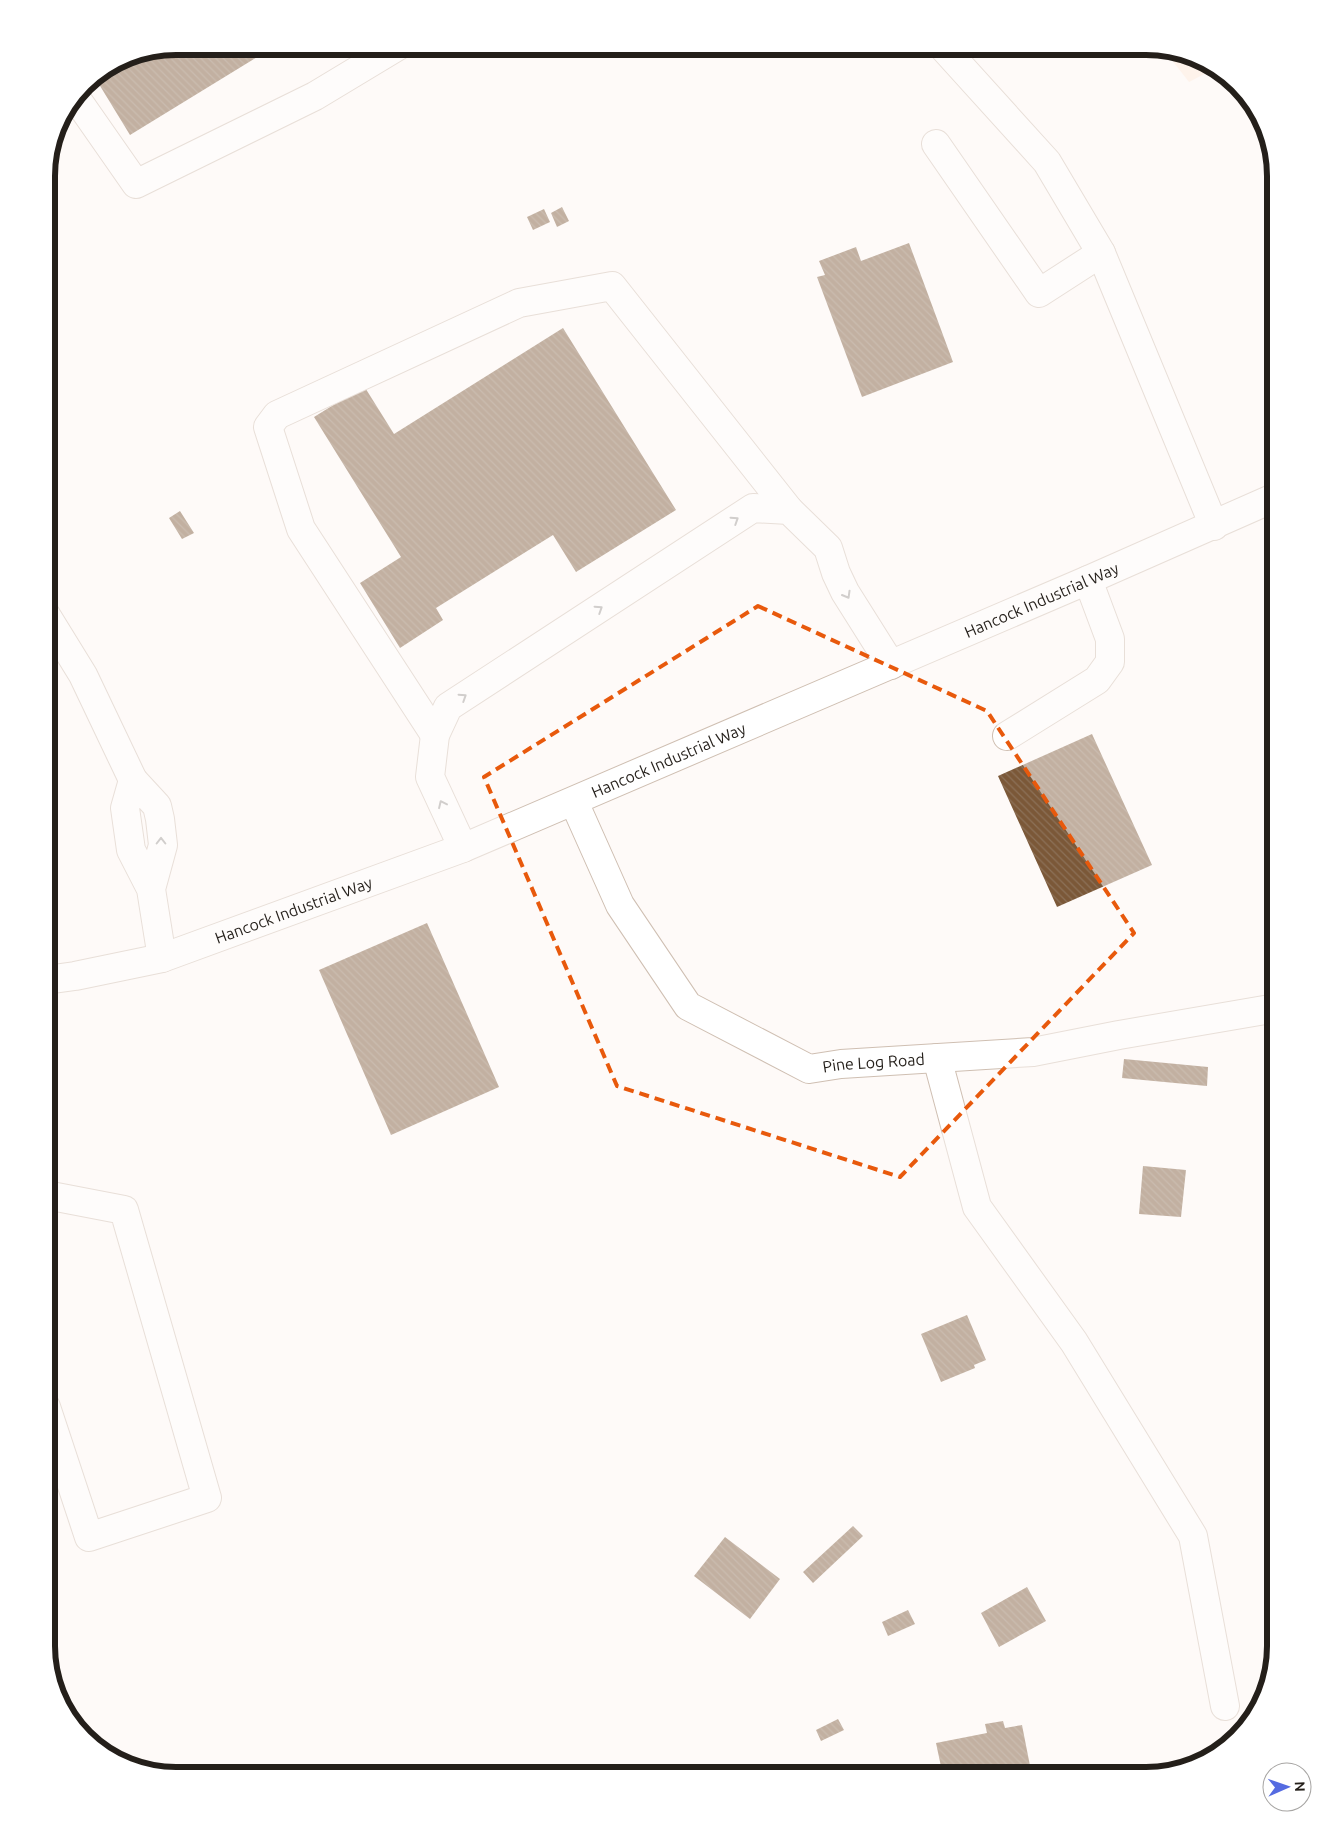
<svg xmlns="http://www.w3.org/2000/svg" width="1322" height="1822" font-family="Ubuntu,sans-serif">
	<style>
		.built { fill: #feebdc }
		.building { fill: url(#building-back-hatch) }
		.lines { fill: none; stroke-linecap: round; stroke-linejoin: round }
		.minor-casing { stroke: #cfbfb2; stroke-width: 30 }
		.minor { stroke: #fff; stroke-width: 28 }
		.oneway { stroke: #9c9a98 }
		.marked { fill: none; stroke: #e8590c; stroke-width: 4; stroke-dasharray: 10 6; stroke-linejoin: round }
		.labels { text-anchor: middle; stroke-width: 5; stroke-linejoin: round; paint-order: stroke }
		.street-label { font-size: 16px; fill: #241f1a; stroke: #fff }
		.rim { fill: none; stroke: #241f1a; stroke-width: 6 }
	</style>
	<defs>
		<pattern id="building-back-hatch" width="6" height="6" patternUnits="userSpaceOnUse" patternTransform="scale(1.25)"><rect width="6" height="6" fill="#7b5838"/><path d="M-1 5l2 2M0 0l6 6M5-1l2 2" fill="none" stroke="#8c7158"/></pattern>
	</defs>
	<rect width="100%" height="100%" fill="#fefaf8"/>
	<path class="built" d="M1164,50L1211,64L1216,68L1189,82Z"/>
	<path class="building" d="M176,46H275L130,135L94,76L127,56Z
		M562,207L569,221L557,227L551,213Z
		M544,209L550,222L533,230L527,217Z
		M909,243L953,362L862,397L817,277L825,275L819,261L856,247L861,261Z
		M563,328L676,510L576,572L553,535L436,608L443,620L400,648L360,583L401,557L314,417L364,386L394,434Z
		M180,511L194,533L182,539L169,518Z
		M1092,734L1152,865L1057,907L998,776Z
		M427,923L499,1087L391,1135L319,970Z
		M1124,1059L1208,1067L1207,1086L1122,1078Z
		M1143,1166L1186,1170L1181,1217L1139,1214Z
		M967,1315L986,1360L974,1365L975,1368L941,1382L921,1334Z
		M853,1526L863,1536L813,1583L803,1572Z
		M725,1537L780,1579L750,1619L694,1576Z
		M1027,1587L1046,1621L999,1647L981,1613Z
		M908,1610L915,1624L888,1636L882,1622Z
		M838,1719L844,1730L821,1741L816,1730Z
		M1003,1721L1005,1728L1022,1725L1032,1776H943L936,1743L987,1733L985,1724Z"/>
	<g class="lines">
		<defs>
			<g id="minor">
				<path d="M942,46L1047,162L1101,253L1214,526"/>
				<path d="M76,98L136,184L315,96L398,46"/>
				<path d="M936,144L1039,293L1101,253"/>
				<path d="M46,615L83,675L133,780"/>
				<path d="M435,735L301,529L268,427L277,415L519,303L612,286L789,510"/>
				<path d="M1007,736L1097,680L1110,662V639L1088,580"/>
				<path id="s1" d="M574,802L620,905L688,1006L809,1069L841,1064L1033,1052L1119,1035L1276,1008"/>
				<path d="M463,848L430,777L435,735L448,707L753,508L789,510L828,548L836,573L845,592L891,665"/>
				<path d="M151,889L163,845L160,819L157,806L133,780L125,808L131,850L151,889L162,958"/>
				<path id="s2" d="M46,980L75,976L162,958L463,848L1088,580L1276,497"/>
				<path d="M937,1058L977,1207L1074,1342L1193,1536L1225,1706"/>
				<path d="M46,1407L89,1537L207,1498L124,1210L46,1195"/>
			</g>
		</defs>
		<use href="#minor" class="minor-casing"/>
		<use href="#minor" class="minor"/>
	</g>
	<defs><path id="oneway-chevron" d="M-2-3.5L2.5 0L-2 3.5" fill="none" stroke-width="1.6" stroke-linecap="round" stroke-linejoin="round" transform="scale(1.25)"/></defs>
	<g class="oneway">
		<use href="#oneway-chevron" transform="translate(735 520) rotate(-33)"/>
		<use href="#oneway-chevron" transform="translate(847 595) rotate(60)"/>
		<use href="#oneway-chevron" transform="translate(599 609) rotate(-33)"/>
		<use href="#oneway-chevron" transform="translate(463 697) rotate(-33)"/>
		<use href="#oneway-chevron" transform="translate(442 804) rotate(-115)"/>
		<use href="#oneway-chevron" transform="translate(161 841) rotate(-90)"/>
	</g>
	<path d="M0 0H1322V1822H0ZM758,606L987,711L1134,933L900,1177L617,1086L484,777Z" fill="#fefaf8" fill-opacity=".55" fill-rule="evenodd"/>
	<path class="marked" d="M758,606L987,711L1134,933L900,1177L617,1086L484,777Z"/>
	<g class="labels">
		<g class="street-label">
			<text dy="6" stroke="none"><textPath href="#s2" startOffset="1068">Hancock Industrial Way</textPath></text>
			<text dy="6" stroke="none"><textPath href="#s2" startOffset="662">Hancock Industrial Way</textPath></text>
			<text dy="6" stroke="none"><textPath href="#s2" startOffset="258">Hancock Industrial Way</textPath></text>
			<text dy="6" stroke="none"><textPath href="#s1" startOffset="436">Pine Log Road</textPath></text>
		</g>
	</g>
	<path d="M0 0H1322V1822H0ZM176 55H1146A121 121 0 0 1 1267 176V1646A121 121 0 0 1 1146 1767H176A121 121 0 0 1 55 1646V176A121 121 0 0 1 176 55Z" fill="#fff" fill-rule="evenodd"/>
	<path class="rim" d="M176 55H1146A121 121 0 0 1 1267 176V1646A121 121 0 0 1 1146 1767H176A121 121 0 0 1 55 1646V176A121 121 0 0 1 176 55Z"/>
	<g transform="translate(1287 1787) rotate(88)"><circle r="24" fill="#ffffff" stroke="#a7a5a3"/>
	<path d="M0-4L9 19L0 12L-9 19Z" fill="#556be1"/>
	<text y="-8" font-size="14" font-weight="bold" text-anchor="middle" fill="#241f1a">N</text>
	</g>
</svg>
